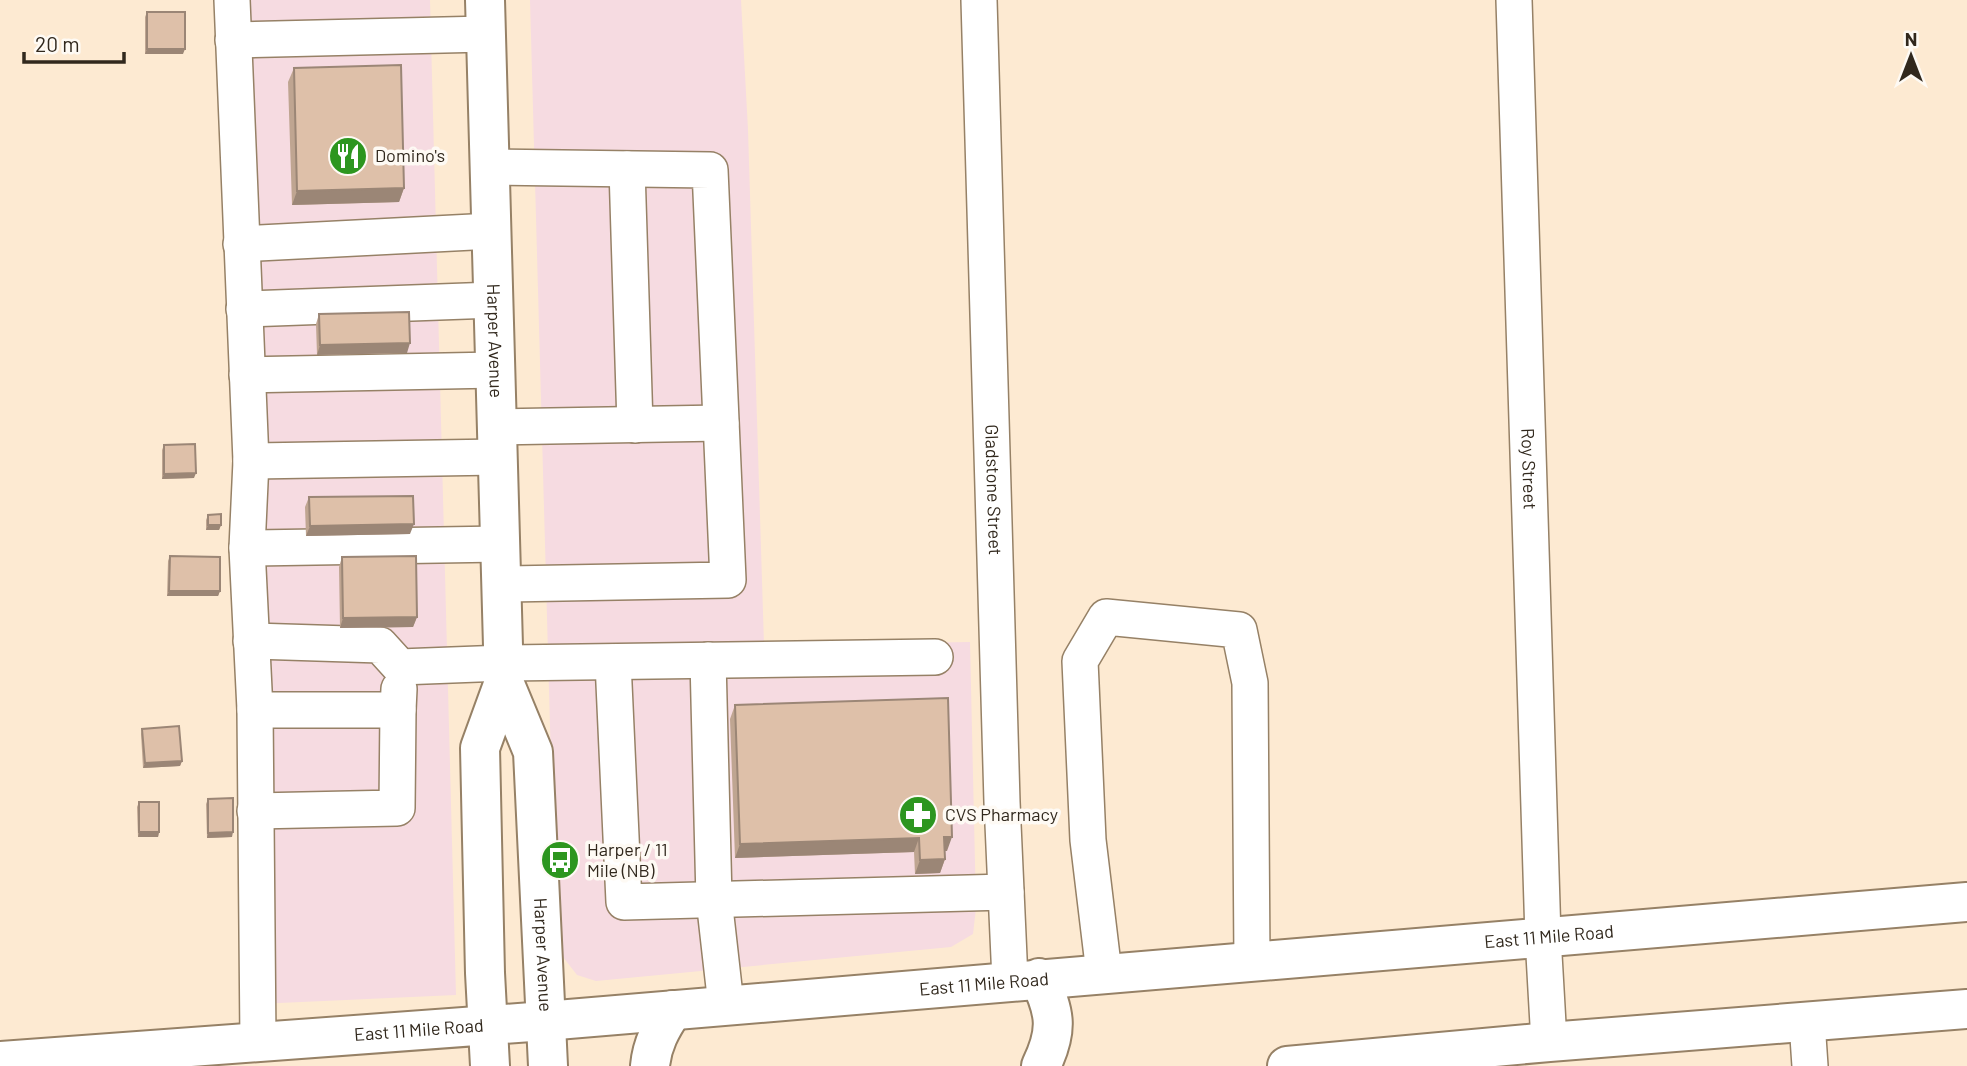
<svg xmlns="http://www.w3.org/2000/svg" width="1967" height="1066" font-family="Barlow,sans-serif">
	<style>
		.commercial { fill: #f6dbe1 }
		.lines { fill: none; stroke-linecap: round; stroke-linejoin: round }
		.minor-casing { stroke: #968166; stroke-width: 38 }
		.major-casing { stroke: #968166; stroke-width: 42 }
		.minor { stroke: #fff; stroke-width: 35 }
		.major { stroke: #fff; stroke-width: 38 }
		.wall { fill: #bfa591 }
		.shaded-wall { fill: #9b8676 }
		.building { fill: #dec0a9; stroke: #9b8676; stroke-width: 2 }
		.labels { text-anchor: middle; stroke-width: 7; stroke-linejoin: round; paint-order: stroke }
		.poi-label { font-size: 18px; fill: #31281d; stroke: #fefaf4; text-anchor: start }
		.street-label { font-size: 18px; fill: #31281d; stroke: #fefaf4 }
	</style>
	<rect width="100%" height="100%" fill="#fdead2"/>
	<path class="commercial" d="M228,0H430L456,995L257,1004Z
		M530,0H741L748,130L764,645L970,642L976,908L973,934L951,947L596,981L577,975L563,957L552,798Z"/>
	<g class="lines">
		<defs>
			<g id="minor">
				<path d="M232,0L251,461L247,548L255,710L258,1042"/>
				<path id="s1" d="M979,0L1002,802L1010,980"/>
				<path id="s2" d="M1514,0L1543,937L1549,1042"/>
				<path d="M233,40L486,34"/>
				<path d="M490,167L710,170L728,580L502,584"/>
				<path d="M627,169L635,425"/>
				<path d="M241,244L492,231"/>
				<path d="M244,309L494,300"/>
				<path d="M247,375L496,370"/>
				<path d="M497,427L721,423"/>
				<path d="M251,461L498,457"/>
				<path d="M247,548L501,544"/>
				<path d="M251,641L380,645L400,667L504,663L935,657"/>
				<path d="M708,660L714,899L726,1005"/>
				<path d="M613,662L624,902L1006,892"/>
				<path d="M255,710H398L399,689"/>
				<path d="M255,811L397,808L398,710"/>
				<path d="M1104,973L1088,840L1080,661L1106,617L1239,630L1250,683L1252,961"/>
				<path d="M1807,1022L1810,1066"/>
			</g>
			<g id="major">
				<path id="s3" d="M485,0L504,682L533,752L548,1066"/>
				<path d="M1039,978C1056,1013 1058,1031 1041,1066"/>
				<path id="s4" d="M0,1061L545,1021L1967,902"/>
				<path d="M490,1066L485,973L480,748L504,682"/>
				<path d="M650,1066C652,1044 661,1028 673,1010"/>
				<path d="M1287,1066L1549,1042L1967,1009"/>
			</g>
		</defs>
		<use href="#minor" class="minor-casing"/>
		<use href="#major" class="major-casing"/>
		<use href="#minor" class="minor"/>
		<use href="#major" class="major"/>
	</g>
	<path class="wall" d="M147,12L183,54H145V17Z
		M294,68L404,188L399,202L292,205L288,82Z
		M319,314L407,353L317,355L316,324Z
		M164,445L194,478L162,479V450Z
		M309,497L410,534L306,536L305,507Z
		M208,515L221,525L219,530H206V520Z
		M170,556L220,591L218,596H167L168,561Z
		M342,557L417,617L413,627L340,628L339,567Z
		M735,705L947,851H945V859L940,873L915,874L914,852L735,858L730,719Z
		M142,729L182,761L180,766L143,768L141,734Z
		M208,799L232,837L207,838L206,804Z
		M139,802L159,832L158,837H138L137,807Z"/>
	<path class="shaded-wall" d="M147,49H185L183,54H145Z
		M404,188L399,202L292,205L297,191Z
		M410,343L407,353L317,355L320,345Z
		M196,473L194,478L162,479L164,474Z
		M414,524L410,534L306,536L310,526Z
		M208,525H221L219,530H206Z
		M169,591H220L218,596H167Z
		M417,617L413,627L340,628L343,618Z
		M182,761L180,766L143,768L145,763Z
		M139,832H159L158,837H138Z
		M233,832L232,837L207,838L208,833Z
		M944,837H952L947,851H939Z
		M919,838L914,852L735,858L740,844Z
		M945,859L940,873L915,874L920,860Z"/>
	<path class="building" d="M147,12H185V49H147Z
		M401,65L404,188L297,191L294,68Z
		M409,312L410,343L320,345L319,314Z
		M195,444L196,473L164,474V445Z
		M413,496L414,524L310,526L309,497Z
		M221,514V525H208V515Z
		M170,556L220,557V591H169Z
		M416,556L417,617L343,618L342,557Z
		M948,698L952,837H944L945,859L920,860L919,838L740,844L735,705Z
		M179,726L182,761L145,763L142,729Z
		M233,798V832L208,833V799Z
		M139,802H159V832H139Z"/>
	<defs>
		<symbol id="restaurant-disc" viewBox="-11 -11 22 22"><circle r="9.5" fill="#2d961f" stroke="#fefaf4"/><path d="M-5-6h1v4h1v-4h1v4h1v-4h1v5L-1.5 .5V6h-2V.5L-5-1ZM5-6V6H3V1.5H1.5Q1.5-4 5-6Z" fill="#fff"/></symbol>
		<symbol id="pharmacy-disc" viewBox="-11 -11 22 22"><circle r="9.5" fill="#2d961f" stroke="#fefaf4"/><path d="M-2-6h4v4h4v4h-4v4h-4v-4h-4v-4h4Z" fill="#fff"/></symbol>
		<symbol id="bus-disc" viewBox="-11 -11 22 22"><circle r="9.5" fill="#2d961f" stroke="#fefaf4"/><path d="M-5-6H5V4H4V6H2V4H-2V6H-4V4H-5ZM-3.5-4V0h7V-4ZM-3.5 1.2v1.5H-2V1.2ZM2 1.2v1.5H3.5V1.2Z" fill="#fff"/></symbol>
	</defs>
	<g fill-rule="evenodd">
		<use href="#restaurant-disc" x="326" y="134" width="44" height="44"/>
		<use href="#pharmacy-disc" x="896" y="793" width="44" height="44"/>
		<use href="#bus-disc" x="538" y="838" width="44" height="44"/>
	</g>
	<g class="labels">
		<g class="poi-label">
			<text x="375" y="162">Domino's</text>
			<text x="945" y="821">CVS Pharmacy</text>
			<text x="587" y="856">Harper / 11<tspan x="587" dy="21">Mile (NB)</tspan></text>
		</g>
		<g class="street-label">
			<text dy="6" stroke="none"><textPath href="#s3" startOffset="341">Harper Avenue</textPath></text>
			<text dy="6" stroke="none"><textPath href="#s2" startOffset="469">Roy Street</textPath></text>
			<text dy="6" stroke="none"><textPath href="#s1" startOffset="490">Gladstone Street</textPath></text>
			<text dy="6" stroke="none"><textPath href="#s4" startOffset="1554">East 11 Mile Road</textPath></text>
			<text dy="6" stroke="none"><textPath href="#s3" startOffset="961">Harper Avenue</textPath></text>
			<text dy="6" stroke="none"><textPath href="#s4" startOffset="987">East 11 Mile Road</textPath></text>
			<text dy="6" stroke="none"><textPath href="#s4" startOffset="420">East 11 Mile Road</textPath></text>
		</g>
	</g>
	<g transform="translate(1911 56)" stroke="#fefaf4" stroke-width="5" paint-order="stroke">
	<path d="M0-5L12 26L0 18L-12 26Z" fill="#31281d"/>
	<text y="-10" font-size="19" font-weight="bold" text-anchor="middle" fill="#31281d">N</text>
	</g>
	<path d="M24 52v10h100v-10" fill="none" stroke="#31281d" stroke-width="3.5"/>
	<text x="35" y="52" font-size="21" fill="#31281d" stroke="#fefaf4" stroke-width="5" paint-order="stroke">20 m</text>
</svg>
